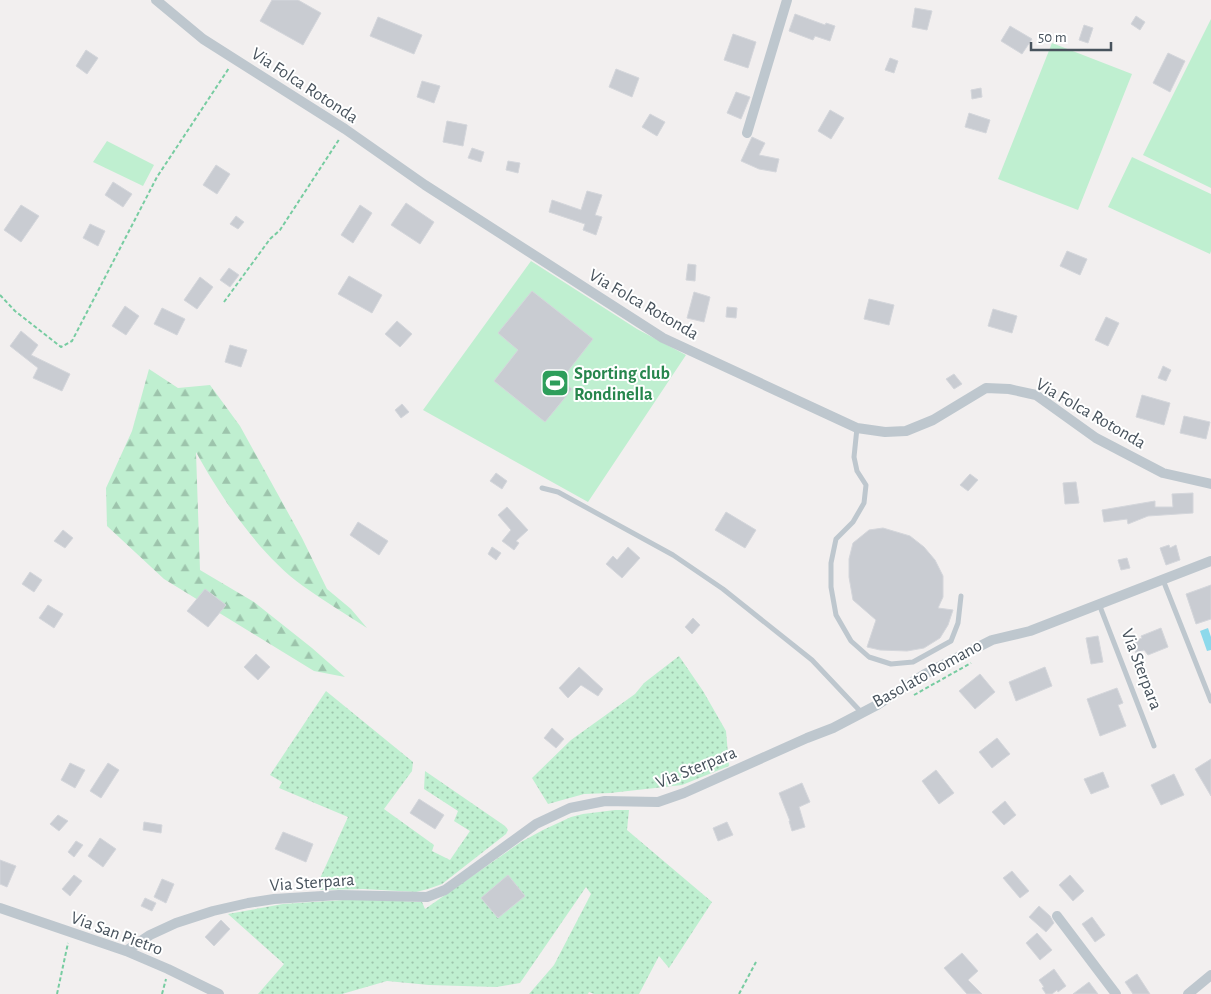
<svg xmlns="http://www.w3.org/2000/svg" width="1211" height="994" font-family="'Alegreya Sans',sans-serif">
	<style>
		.green { fill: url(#green-dots) }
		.forest { fill: url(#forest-firs) }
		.pitch { fill: #bfefd0 }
		.water { fill: #8dd9eb }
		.building { fill: #c9ccd2; stroke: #d4d6db }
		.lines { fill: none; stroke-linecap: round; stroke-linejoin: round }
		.path { stroke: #77cca1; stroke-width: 2; stroke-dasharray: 4 2.5; stroke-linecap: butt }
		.service { stroke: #bec7ce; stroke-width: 5 }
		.minor { stroke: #bec7ce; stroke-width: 10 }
		.labels { text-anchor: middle; stroke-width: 4; stroke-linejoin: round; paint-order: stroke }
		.street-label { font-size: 18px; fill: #48535d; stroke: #fff }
		.leisure-label { font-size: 18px; font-weight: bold; fill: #27864d; stroke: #fff; text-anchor: start }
	</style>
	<defs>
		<pattern id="green-dots" width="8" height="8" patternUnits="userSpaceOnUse" patternTransform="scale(1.25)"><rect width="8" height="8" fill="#bfefd0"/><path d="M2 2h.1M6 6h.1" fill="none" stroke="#9dc4ac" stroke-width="1.8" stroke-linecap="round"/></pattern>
		<pattern id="forest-firs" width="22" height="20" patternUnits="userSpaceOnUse" patternTransform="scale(1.25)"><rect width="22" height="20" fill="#bfefd0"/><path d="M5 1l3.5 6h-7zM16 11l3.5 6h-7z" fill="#9dc4ac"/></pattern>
	</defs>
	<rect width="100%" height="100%" fill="#f2efef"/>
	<path class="green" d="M679,656L703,691L726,731L729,766L682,785L610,793L584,794L548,804L532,778L571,740L635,694L644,683Z
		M326,691L413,762L412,771L384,809L434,845L432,851L450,860L470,831L454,821L458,811L424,789L425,771L505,826L508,830L506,834L442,884L428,889L416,892L363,889L320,890L317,885L348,817L279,788L282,782L270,775Z
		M615,810H629L627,830L712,902L669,968L659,956L639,994H594L589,992L588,994H529L554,965L591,894L586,887L520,983L496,987L429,985L387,981L342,994H258L284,964L228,914L283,904L359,899L422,902L425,909L521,842L543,830L571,817L583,814Z"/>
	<path class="forest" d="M149,369L178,388L210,385L240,426L302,538L327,589L351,609L367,628C346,614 324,601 303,586C261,556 221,498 196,452L200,570L254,602L312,648L345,677L314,671L164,579L107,526L106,488L132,431Z"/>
	<path class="pitch" d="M1211,19V188L1143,155Z
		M1052,43L1132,74L1078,210L998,179Z
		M107,141L154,165L143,186L93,162Z
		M1132,157L1211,194V251L1210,254L1108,207Z
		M531,261L637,329L686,355L588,502L423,410Z"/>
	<path class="water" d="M1208,628L1211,637V650L1207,651L1200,631Z"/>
	<path class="building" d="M272,0H298L321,13L303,45L260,21Z
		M915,8L932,11L927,30L912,27Z
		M795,14L825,25L826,23L835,26L830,41L815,36L813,40L789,31Z
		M1136,16L1145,22L1140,30L1131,24Z
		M378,17L422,35L414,54L370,36Z
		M1084,25L1093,28L1088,43L1079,40Z
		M1010,26L1032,39L1022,54L1001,41Z
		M733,34L756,42L748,68L724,60Z
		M86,50L98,58L87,74L76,66Z
		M1168,53L1185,61L1170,92L1153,83Z
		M890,58L898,61L894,73L885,70Z
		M616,69L639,78L632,97L609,87Z
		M422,81L440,86L434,103L417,97Z
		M981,88L982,97L972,99L971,90Z
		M736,92L750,97L741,119L727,113Z
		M830,110L844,118L831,139L818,131Z
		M969,113L990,120L986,133L965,127Z
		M650,114L665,122L657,136L642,127Z
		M447,121L467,125L463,146L443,142Z
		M752,137L765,143L759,155L779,159L776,172L759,169L741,161Z
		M472,148L484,152L481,162L468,158Z
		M508,161L520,163L518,173L506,170Z
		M216,165L230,174L217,194L203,185Z
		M113,182L132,194L123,207L105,195Z
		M587,191L602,195L595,215L602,217L596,235L583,230L585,224L549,212L552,200L581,210Z
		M406,203L434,222L420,244L391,225Z
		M21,205L39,216L21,242L4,230Z
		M360,205L372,213L353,243L341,235Z
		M236,216L244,222L238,229L230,224Z
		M90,224L105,231L98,246L83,238Z
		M1067,251L1087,259L1080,275L1060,266Z
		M688,264L696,265L695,281L686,280Z
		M229,268L239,275L230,287L220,280Z
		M349,276L382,295L372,313L338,294Z
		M200,277L213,287L197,309L184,300Z
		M532,291L593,339L561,380L572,389L545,422L494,381L518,350L498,333Z
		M694,292L710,297L704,322L687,318Z
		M869,299L894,305L889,325L864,319Z
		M125,306L139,316L126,335L112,326Z
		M727,307L737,308L736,318L726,317Z
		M162,308L185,319L177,335L154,324Z
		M993,309L1017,316L1012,333L988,326Z
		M1106,317L1119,323L1108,346L1095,340Z
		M397,321L412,334L400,347L385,334Z
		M21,331L38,345L31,355L70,374L62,391L33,378L38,368L10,346Z
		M230,345L247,350L241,367L225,362Z
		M1163,366L1171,370L1166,381L1158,378Z
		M954,374L962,384L954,389L946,379Z
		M1142,395L1170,403L1164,425L1136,417Z
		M402,404L409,412L401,418L395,410Z
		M1184,416L1210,422L1206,439L1180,433Z
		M496,473L507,481L502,489L490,481Z
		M970,474L978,480L968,491L960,485Z
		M1076,482L1079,503L1065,504L1063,483Z
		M1193,493V513L1148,516L1128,524L1127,519L1104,522L1102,510L1155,501V507H1173L1172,494Z
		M507,507L528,530L516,541L519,543L514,550L502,541L511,530L498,515Z
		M726,512L756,530L745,548L715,530Z
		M358,522L388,541L379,555L350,535Z
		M883,528L910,536L924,547L935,560L943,576V597L938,608L953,610L948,625L940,638L924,648L907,651L880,650L867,647L876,620L853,600L849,577V559L853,543L869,530Z
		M63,530L73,538L65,548L54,541Z
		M1169,545L1170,548L1176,545L1180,560L1166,565L1160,548Z
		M492,547L501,553L496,560L488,554Z
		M628,547L640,558L622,578L606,564L613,556L617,560Z
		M1127,558L1130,568L1121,570L1118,560Z
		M30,572L42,580L34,592L22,584Z
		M1211,585V619L1196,624L1186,594Z
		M205,589L226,605L208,627L187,611Z
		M48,605L63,614L54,628L39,618Z
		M693,618L700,625L692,634L685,627Z
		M1161,628L1168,647L1148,655L1144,650L1136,653L1132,642L1142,638L1141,636Z
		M1098,636L1103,662L1091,664L1086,638Z
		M256,654L270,667L258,680L244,667Z
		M579,667L603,689L598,696L581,685L568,698L559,688Z
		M1045,667L1052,686L1016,701L1009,682Z
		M980,674L995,692L975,709L959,691Z
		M1117,688L1123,703L1118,705L1126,726L1100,736L1087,699Z
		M552,728L564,739L556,748L544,738Z
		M997,738L1010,754L992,768L979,752Z
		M1211,759V796L1195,769Z
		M70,763L85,770L75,788L61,780Z
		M108,763L119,770L101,798L90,791Z
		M936,770L954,793L939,804L922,781Z
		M1103,772L1109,787L1091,794L1084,779Z
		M1174,774L1184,795L1161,805L1151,785Z
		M802,783L810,802L799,807L805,827L792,831L789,821H790L779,793Z
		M419,799L444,815L435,829L410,813Z
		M1005,801L1016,815L1004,825L992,812Z
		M58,815L68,821L59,831L50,824Z
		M144,822L162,825L161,833L143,830Z
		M727,822L733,835L718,841L713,828Z
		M283,832L313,844L306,862L275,849Z
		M100,838L116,849L103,867L88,856Z
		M76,841L83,845L74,857L68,852Z
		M0,860L16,866L7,887L0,884Z
		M1012,871L1029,891L1020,898L1003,878Z
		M74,875L82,881L70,896L62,889Z
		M508,875L525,896L498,918L481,898Z
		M1070,875L1084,891L1073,901L1059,885Z
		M162,879L174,884L166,903L154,897Z
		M145,898L156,903L152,911L141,906Z
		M1039,906L1050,916L1054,923L1046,932L1029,917Z
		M1092,917L1105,935L1095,942L1082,924Z
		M221,920L230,929L214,946L205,937Z
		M1037,933L1052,950L1040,960L1026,943Z
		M962,953L978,971L968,980L982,994H967L944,968Z
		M1054,969L1066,986L1058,992L1057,990L1052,994H1046L1042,988L1044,987L1039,980Z
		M1137,974L1150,994H1133L1125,982Z
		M1089,982L1098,994H1073Z"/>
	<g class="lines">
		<path class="path" d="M0,295L15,311L61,347L72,341L157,177L229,68
			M224,302L270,239L280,230L340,138
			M914,695L971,663
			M57,994L68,943
			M162,994L166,979
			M739,994L756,962"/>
		<path class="service" d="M857,428L854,457L857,471L866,485L864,503L853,522L836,539L831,563V587L836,615L851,641L869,657L891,664L913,662L951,641L958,623L961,596
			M542,488L558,492L673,555L723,589L812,660L862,713
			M1163,580L1211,701
			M1099,604L1154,746"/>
		<path class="minor" d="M156,0L203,39L345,129L425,185L663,338L857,428L885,432L906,431L933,420L986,388L1009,389L1036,395L1096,438L1163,473L1211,484
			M747,133L787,0
			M0,908L126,951L168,969L219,994
			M1057,916L1116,994
			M126,951L150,935L176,923L213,911L248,903L274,899L339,895L427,897L445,890L536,824L570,808L605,801L658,802L684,793L807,738L833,728L877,705L925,674L992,640L1030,631L1211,561
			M1188,994L1211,975"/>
	</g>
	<defs>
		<symbol id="stadium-square" viewBox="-11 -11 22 22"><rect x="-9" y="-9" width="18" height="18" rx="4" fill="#2e9e5b" stroke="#fff"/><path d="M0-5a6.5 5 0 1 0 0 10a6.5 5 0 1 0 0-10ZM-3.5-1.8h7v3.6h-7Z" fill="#fff"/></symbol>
	</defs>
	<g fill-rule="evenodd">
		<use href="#stadium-square" x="539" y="367" width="32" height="32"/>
	</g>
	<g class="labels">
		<g class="street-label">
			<text transform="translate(305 85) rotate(33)" y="6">Via Folca Rotonda</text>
			<text transform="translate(644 304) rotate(30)" y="6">Via Folca Rotonda</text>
			<text transform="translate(1091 413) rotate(30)" y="6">Via Folca Rotonda</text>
			<text transform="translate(1142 669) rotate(69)" y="6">Via Sterpara</text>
			<text transform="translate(927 673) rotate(-29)" y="6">Basolato Romano</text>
			<text transform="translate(696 767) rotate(-22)" y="6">Via Sterpara</text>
			<text transform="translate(312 882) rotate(-4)" y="6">Via Sterpara</text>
			<text transform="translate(117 933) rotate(20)" y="6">Via San Pietro</text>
		</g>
		<g class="leisure-label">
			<text x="574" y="379">Sporting club<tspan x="574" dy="21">Rondinella</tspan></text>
		</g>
	</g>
	<path d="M1031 42v8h80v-8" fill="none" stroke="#48535d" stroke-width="2.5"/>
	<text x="1038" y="42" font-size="15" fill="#48535d" stroke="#ffffff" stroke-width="4" paint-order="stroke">50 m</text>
</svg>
